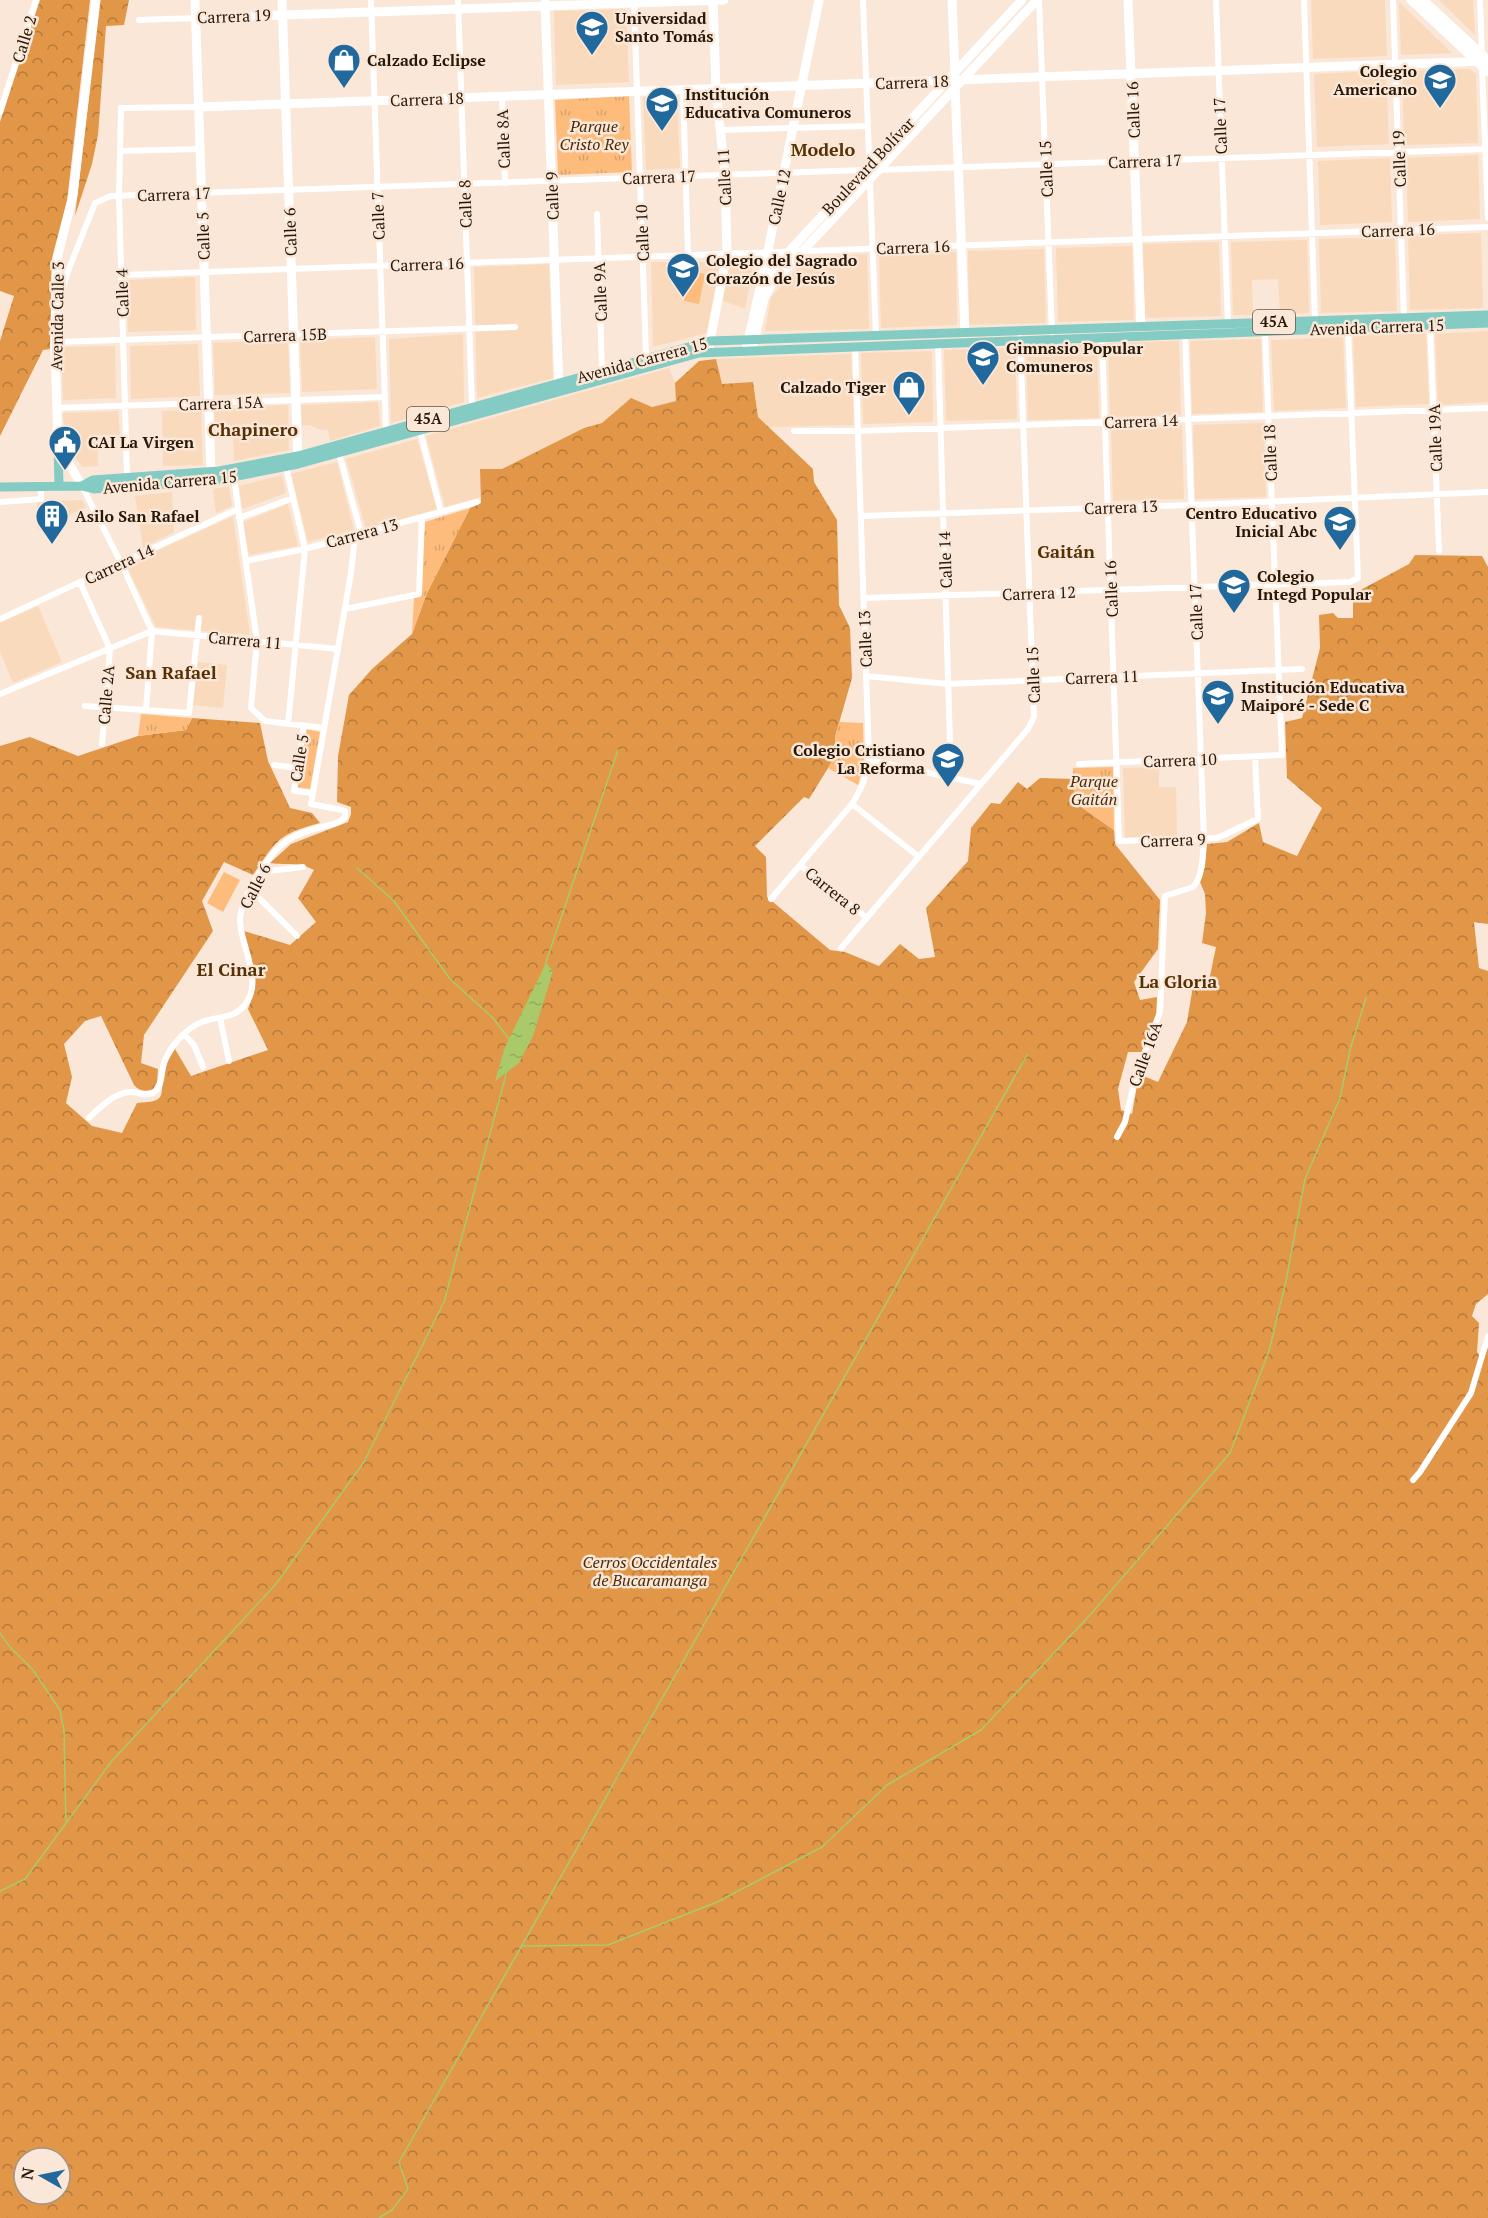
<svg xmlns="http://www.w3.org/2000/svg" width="1488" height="2218" font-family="'PT Serif',serif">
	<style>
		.built { fill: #f9dabd }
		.grass { fill: #febc7c }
		.forest { fill: url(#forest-crowns); fill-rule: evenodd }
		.park { fill: url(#park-tufts) }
		.water { fill: url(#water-ripples) }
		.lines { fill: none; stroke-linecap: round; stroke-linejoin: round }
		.stream { stroke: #aaca69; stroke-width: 1.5 }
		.street { stroke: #fff; stroke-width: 6 }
		.secondary { stroke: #fff; stroke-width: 9 }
		.primary { stroke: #83cbc3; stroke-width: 9 }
		.labels { text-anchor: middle; stroke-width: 5; stroke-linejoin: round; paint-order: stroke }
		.shield { fill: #fae7d7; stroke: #675646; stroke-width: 1.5 }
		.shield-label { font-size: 15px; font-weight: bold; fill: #281808 }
		.street-label { font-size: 16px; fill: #281808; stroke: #fae7d7 }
		.poi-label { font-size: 16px; font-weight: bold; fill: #281808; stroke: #fae7d7; text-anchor: start }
		.park-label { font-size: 16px; font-style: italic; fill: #4a2c0a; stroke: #fae7d7 }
		.neighbourhood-label { font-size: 18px; font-weight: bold; fill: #563106; stroke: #fae7d7 }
	</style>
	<defs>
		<pattern id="forest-crowns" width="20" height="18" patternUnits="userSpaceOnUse" patternTransform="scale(1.5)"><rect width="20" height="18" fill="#e19648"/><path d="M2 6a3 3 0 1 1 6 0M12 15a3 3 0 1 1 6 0" fill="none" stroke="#b6793a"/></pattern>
		<pattern id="park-tufts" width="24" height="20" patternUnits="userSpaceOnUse" patternTransform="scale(1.5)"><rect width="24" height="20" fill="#febc7c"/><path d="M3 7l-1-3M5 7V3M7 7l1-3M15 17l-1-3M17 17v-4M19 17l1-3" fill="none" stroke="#daa16a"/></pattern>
		<pattern id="water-ripples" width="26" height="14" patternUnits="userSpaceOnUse" patternTransform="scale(1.5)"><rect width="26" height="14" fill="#aaca69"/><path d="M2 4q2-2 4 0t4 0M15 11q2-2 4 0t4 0" fill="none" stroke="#92ad5a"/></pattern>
	</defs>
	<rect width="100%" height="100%" fill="#fae7d7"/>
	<path class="built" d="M1311,0H1385L1387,56L1313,59Z
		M1439,0H1473L1475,35Z
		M1399,2L1452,53L1401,55Z
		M626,9L629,82L556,85L554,11Z
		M1470,69L1476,74L1478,143L1404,145L1402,71Z
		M1386,71L1389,144L1317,147L1314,74Z
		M677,95L680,168L646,170L643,97Z
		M1478,155L1480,219L1408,222L1406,158Z
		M1390,158L1392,222L1320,225L1318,161Z
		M1481,233L1483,308L1410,310L1408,235Z
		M1395,237L1397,311L1321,313L1319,239Z
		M1307,240L1309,313L1280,314L1278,279L1252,280L1253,315H1233L1231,242Z
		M1219,242L1221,316L1145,318L1143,244Z
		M1132,246L1134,320L1058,322L1056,248Z
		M1044,249L1046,323L969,325L968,251Z
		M956,252L957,325L881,328L879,254Z
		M867,254L869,329L765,331L771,297L808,257Z
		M754,261L745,309L721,300L729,262Z
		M651,262H720L707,333L653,347Z
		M549,264L553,378L477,398L474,267Z
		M195,277L196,330L128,332L126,280Z
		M1488,331V402L1438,405L1435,334Z
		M1426,333L1429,404L1356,407L1353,336Z
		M463,334L464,402L391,423L389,339Z
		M375,337L377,389L302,392L300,340Z
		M1343,337L1346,408L1274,411L1271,340Z
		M1261,339L1263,412L1192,414L1190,341Z
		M288,340L290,393L215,395L213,343Z
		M1179,341L1181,415L1110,417L1108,343Z
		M198,344L200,396L131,399L130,346Z
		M1097,344L1099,418L1028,420L1026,346Z
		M115,346L116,398L63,400L61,347Z
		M1015,348L1017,419L946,421L944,350Z
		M932,351L933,422L863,424L861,353Z
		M851,354L854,425L769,427L758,417L753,382L722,384L716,359Z
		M669,368L675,383L676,401L652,407L631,398L602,423L584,428L502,469H480L481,497L445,507L426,436Z
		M378,402L380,426L330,441L328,430L318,429L311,425L302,426L301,405Z
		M288,405L289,450L234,461L233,434L215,436L214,409Z
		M201,409L203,465L163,466L162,411Z
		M118,411L120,435H97L98,466L83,467L73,456L66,442L63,413Z
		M1264,423L1266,497L1195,499L1193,425Z
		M1182,425L1184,499L1113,501L1111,427Z
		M417,439L437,509L366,529L346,459Z
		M337,462L354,530L308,542L291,474Z
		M282,475L286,493L242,509L239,486Z
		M229,486L232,506L216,513L213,489Z
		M172,492L174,532L143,548L135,496Z
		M82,500L86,507L38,530L37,502Z
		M288,504L298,546L249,555L243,522Z
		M233,516L250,635L156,627L126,565Z
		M38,606L62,662L13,683L0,652V623Z
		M198,662L227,665L223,708L193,705Z
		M1159,767V787H1176L1177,836L1125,838L1123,768Z"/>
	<path class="grass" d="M690,271L705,274L699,304L684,301Z
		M224,872L240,880L223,912L207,903Z"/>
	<path class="forest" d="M40,0H90L67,201L52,258L50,349L43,350L0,436V341L14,296L0,291V122Z
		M100,0H129L124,25L106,26L98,135L92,164L75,216Z
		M716,359L722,384L753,382L758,417L813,469L814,482L837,520L839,605L850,628L852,678L835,737L836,755L809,799L804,797L755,846L766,857L767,897L830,950L845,952L879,966L900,944L919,959L935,957L926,908L968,861L971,828L991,803L1000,804L1018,782L1027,789L1040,778L1074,779V802L1114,830L1115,844L1160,900L1158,949L1134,982L1140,1000L1157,997L1156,1018L1142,1052H1128L1118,1089L1121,1110L1132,1114L1139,1074L1158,1082L1187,1022L1193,986H1208L1216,947L1202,943L1206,913L1205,894L1200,882L1205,866L1207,844L1227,842L1259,823L1263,842L1297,856L1322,808L1287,778L1285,722L1302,718L1320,648L1319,615L1333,613L1338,618H1353V594L1409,564L1415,555L1482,556L1488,567V924L1474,922L1479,968L1488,971V1294L1476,1304L1472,1316L1479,1323L1477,1352L1483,1361L1488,1347V2218H0V746L30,737L78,756L138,736L186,730L192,718L260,723L268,761L290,808L312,813L320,823C278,834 276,841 253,875L224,862L202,901L213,931L144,1035L141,1063L158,1069L157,1082L153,1089C145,1092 139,1091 134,1085L101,1016L85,1021L64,1044L72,1077L66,1103L92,1126L122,1133L137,1103C166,1101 160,1099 164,1075C165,1065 170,1057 175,1049L191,1076L268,1050L248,1009C260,980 252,960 244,931L290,945L316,922L298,898L314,870C297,861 289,866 270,863L291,844L348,822L351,814V807L337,802L338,756L349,695L372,669L412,634L427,593L470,508L481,503L480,469H502L584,428L602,423L631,398L652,407L676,401L675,383L699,361ZM24,2158H60V2194H24Z"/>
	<path class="park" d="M629,96L632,172L558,175L555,100Z
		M470,508L427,593L412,634L414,598L420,596L425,522Z
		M141,714L192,718L186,730L138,736Z
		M839,722L863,723L864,764L858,785L828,768L836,755L835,737Z
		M306,729L320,732L310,789L297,787Z
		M1113,767L1114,830L1074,802L1073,768Z"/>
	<path class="water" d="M546,963L553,971L533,1036L519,1063L495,1081L505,1047Z"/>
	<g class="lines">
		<path class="stream" d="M357,868L394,901L450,979L493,1018L509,1039
			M545,965L618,750
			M0,1633L9,1646L33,1670L60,1710L64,1731L66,1821
			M0,1891L25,1879L111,1762L276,1584L364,1462L444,1302L507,1071
			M522,1946L608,1945L717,1902L822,1847L887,1785L981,1730L1090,1615L1230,1453L1269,1351L1286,1281L1305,1179L1340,1098L1350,1050L1366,998
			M379,2218L392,2210L408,2189L399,2162L1027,1055"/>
		<path class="street" d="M371,0L386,431
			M458,0L472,407
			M863,0L876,337
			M1039,0L1052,332
			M1216,0L1228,324
			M1304,0L1315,321
			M1393,0L1404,318
			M1480,0L1482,56
			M634,1L646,357
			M139,20L196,18
			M1482,67L1488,218
			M683,90L688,255
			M502,96L505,183
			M0,112L36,0
			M720,130L868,126
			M120,151L200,149
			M877,170L1488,149
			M597,214L602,370
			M122,275L1488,227
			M58,306L68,271L95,203L111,196L864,170
			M1430,325L1439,551
			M1102,337L1119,841L1217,838L1258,819L1255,757
			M55,342L515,327
			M938,343L951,778
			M57,408L385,397
			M420,431L441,512
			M794,431H858L1488,408
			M339,453L361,533
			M286,467L305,549L288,724
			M127,477L119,196L121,108L199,107
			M234,478L257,641L251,708L265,721L324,728
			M82,486L121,563L152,631L146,710
			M0,502L41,499V486
			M861,516L1192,505L1488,492
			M239,518L293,498
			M246,561L305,549L477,502
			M80,582L110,649L102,744
			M864,598L1350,582L1358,578L1348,328
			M345,609L419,594L422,517
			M0,619L238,509
			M866,676L948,684L1302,669
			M0,694L152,631L338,649
			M85,706L189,713L199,618
			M304,726L294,791L313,793
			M869,760L981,784
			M1079,764L1282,755L1265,331
			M274,765L297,768
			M852,804L919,857
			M800,865L867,918
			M261,872L303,867
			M251,890L297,936
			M771,899L852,804C861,790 867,777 869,760L855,346
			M841,948L1028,729L1034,717L1020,338
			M220,1018L229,1061
			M184,1034L194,1045L203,1067
			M89,1118C99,1108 115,1092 131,1092C138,1092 146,1097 153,1093C163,1088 161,1069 165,1060C168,1053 172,1047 177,1041C184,1033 193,1025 202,1022C217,1016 233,1019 244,1006C266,981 238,944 240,917C243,896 259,873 271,856C285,837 303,832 325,826C333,824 340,823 345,817V811L342,810L311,804L351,573L355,535
			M1117,1137L1125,1122L1136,1075L1160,1012L1165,896L1193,887C1204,875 1202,855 1204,839L1185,334
			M1413,1480L1420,1472L1471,1393L1488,1336"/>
		<path class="secondary" d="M195,0L211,472
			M282,0L298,462
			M952,0L955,73
			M1128,0L1141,327
			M1411,0L1488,72
			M1423,0L1488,60
			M545,2L559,390
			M196,18L724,0
			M955,87L965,333
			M199,107L1488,61
			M762,280L819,0
			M709,346L727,254L725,175L716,89L713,0
			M746,350L760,288L769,273L1022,0
			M752,350L764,299L771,285L1037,0
			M82,486L58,444L55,349L56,275L58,255L73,195L96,0"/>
		<path class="primary" d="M58,444L59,486
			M82,486L93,480L219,471L298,456L710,341L1488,315
			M0,487L82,486L94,489L212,481L298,464L699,353L1488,323"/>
	</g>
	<defs>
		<symbol id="university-pin" viewBox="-11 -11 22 30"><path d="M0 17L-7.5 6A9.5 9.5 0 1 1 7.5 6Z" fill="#21699d" stroke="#fae7d7"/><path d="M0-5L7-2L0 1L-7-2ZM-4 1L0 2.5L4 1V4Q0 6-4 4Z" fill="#fff"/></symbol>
		<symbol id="shop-pin" viewBox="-11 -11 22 30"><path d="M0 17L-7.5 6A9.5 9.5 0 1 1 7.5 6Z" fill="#21699d" stroke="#fae7d7"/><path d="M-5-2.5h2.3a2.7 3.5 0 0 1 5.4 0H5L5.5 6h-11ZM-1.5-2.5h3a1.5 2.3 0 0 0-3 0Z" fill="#fff"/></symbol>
		<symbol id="school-pin" viewBox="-11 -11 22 30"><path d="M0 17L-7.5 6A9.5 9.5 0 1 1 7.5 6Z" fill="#21699d" stroke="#fae7d7"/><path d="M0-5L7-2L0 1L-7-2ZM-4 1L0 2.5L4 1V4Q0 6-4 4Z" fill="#fff"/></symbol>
		<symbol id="civic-pin" viewBox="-11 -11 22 30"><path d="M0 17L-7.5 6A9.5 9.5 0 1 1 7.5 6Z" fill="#21699d" stroke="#fae7d7"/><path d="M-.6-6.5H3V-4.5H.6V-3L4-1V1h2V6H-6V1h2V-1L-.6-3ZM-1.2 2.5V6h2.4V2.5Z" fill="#fff"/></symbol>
		<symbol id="building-pin" viewBox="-11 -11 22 30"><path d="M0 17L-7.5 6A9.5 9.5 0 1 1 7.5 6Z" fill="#21699d" stroke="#fae7d7"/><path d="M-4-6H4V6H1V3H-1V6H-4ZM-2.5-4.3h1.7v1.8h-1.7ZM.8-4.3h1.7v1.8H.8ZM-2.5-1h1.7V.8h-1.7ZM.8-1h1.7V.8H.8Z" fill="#fff"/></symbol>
	</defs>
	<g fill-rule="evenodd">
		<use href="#university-pin" x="573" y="8" width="38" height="52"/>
		<use href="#shop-pin" x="325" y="41" width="38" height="52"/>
		<use href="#school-pin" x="1421" y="61" width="38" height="52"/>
		<use href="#school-pin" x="643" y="84" width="38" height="52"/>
		<use href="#school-pin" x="664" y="250" width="38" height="52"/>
		<use href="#school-pin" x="964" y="338" width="38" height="52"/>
		<use href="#shop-pin" x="890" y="368" width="38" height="52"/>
		<use href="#civic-pin" x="46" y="423" width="38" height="52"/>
		<use href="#building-pin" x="33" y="497" width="38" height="52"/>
		<use href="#school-pin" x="1321" y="503" width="38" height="52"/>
		<use href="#school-pin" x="1215" y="566" width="38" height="52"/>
		<use href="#school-pin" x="1199" y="677" width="38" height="52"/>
		<use href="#school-pin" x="929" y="740" width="38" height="52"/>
	</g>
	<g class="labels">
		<g class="shield">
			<rect x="1253" y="310" width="42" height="24" rx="4.5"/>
			<rect x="407" y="407" width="42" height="24" rx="4.5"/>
		</g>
		<g class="shield-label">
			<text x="1274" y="327">45A</text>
			<text x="428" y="424">45A</text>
		</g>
		<g class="street-label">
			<text transform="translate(234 16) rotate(-2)" y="6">Carrera 19</text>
			<text transform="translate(24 39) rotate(-73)" y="6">Calle 2</text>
			<text transform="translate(912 82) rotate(-2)" y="6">Carrera 18</text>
			<text transform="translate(427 99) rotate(-2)" y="6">Carrera 18</text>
			<text transform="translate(1133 110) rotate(-92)" y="6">Calle 16</text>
			<text transform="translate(1220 126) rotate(-92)" y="6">Calle 17</text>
			<text transform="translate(503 139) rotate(-92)" y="6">Calle 8A</text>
			<text transform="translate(1399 159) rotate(-92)" y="6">Calle 19</text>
			<text transform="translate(1145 161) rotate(-2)" y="6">Carrera 17</text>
			<text transform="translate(868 166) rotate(-47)" y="6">Boulevard Bolívar</text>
			<text transform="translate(1046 169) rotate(-92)" y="6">Calle 15</text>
			<text transform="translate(659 177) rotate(-2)" y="6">Carrera 17</text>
			<text transform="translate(724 177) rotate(-93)" y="6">Calle 11</text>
			<text transform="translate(174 194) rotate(-2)" y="6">Carrera 17</text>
			<text transform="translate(552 196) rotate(-92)" y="6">Calle 9</text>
			<text transform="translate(779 197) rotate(-78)" y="6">Calle 12</text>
			<text transform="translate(465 204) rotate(-92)" y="6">Calle 8</text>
			<text transform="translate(378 216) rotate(-92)" y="6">Calle 7</text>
			<text transform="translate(1398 230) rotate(-2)" y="6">Carrera 16</text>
			<text transform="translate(290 232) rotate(-92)" y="6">Calle 6</text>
			<text transform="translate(642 233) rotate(-92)" y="6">Calle 10</text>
			<text transform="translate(203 236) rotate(-92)" y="6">Calle 5</text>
			<text transform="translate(913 247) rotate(-2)" y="6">Carrera 16</text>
			<text transform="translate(427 264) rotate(-2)" y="6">Carrera 16</text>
			<text transform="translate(600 292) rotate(-92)" y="6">Calle 9A</text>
			<text transform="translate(122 293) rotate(-92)" y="6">Calle 4</text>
			<text transform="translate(57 316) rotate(-89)" y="6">Avenida Calle 3</text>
			<text transform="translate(1377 327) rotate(-2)" y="6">Avenida Carrera 15</text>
			<text transform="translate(285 335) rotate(-2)" y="6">Carrera 15B</text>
			<text transform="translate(642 360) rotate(-15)" y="6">Avenida Carrera 15</text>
			<text transform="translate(221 403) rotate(-2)" y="6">Carrera 15A</text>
			<text transform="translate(1141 421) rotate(-2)" y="6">Carrera 14</text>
			<text transform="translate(1435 438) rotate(-92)" y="6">Calle 19A</text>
			<text transform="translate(1270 453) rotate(-92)" y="6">Calle 18</text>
			<text transform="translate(170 482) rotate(-5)" y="6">Avenida Carrera 15</text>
			<text transform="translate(1121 507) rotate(-2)" y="6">Carrera 13</text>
			<text transform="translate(362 533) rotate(-15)" y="6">Carrera 13</text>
			<text transform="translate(945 560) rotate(-92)" y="6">Calle 14</text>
			<text transform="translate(119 564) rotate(-25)" y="6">Carrera 14</text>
			<text transform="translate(1111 589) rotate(-92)" y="6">Calle 16</text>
			<text transform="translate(1039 593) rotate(-2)" y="6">Carrera 12</text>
			<text transform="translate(1196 612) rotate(-92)" y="6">Calle 17</text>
			<text transform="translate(865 639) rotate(-92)" y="6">Calle 13</text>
			<text transform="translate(245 640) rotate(5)" y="6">Carrera 11</text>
			<text transform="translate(1033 675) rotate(-92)" y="6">Calle 15</text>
			<text transform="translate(1102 677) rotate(-2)" y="6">Carrera 11</text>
			<text transform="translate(106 695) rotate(-85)" y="6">Calle 2A</text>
			<text transform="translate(299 758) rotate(-81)" y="6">Calle 5</text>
			<text transform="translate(1180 760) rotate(-2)" y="6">Carrera 10</text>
			<text transform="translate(1173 840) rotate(-2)" y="6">Carrera 9</text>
			<text transform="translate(255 886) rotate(-63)" y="6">Calle 6</text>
			<text transform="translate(833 891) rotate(39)" y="6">Carrera 8</text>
			<text transform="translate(1145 1054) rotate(-70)" y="6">Calle 16A</text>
		</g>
		<g class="poi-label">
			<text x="615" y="24">Universidad<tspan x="615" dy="18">Santo Tomás</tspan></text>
			<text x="367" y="66">Calzado Eclipse</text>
			<text x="1417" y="77" text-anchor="end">Colegio<tspan x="1417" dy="18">Americano</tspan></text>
			<text x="685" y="100">Institución<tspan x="685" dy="18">Educativa Comuneros</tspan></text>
			<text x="706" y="266">Colegio del Sagrado<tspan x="706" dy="18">Corazón de Jesús</tspan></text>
			<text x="1006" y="354">Gimnasio Popular<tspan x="1006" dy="18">Comuneros</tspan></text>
			<text x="886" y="393" text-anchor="end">Calzado Tiger</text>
			<text x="88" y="448">CAI La Virgen</text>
			<text x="1317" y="519" text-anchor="end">Centro Educativo<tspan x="1317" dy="18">Inicial Abc</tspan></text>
			<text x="75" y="522">Asilo San Rafael</text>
			<text x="1257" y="582">Colegio<tspan x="1257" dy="18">Integd Popular</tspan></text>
			<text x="1241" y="693">Institución Educativa<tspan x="1241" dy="18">Maiporé - Sede C</tspan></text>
			<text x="925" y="756" text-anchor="end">Colegio Cristiano<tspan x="925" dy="18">La Reforma</tspan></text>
		</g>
		<g class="park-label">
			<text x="594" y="132">Parque<tspan x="594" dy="18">Cristo Rey</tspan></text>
			<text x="1094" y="787">Parque<tspan x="1094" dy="18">Gaitán</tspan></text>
			<text x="650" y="1568">Cerros Occidentales<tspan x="650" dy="18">de Bucaramanga</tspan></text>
		</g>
		<g class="neighbourhood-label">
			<text x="823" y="156">Modelo</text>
			<text x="253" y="436">Chapinero</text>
			<text x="1066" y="558">Gaitán</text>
			<text x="171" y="679">San Rafael</text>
			<text x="231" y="976">El Cinar</text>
			<text x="1178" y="988">La Gloria</text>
		</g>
	</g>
	<g transform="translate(42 2176) rotate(279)"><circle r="28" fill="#fae7d7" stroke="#a69484" stroke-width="1.5"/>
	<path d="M0-4.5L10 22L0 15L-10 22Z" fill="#21699d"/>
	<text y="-9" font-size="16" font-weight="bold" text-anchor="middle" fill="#281808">N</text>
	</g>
</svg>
